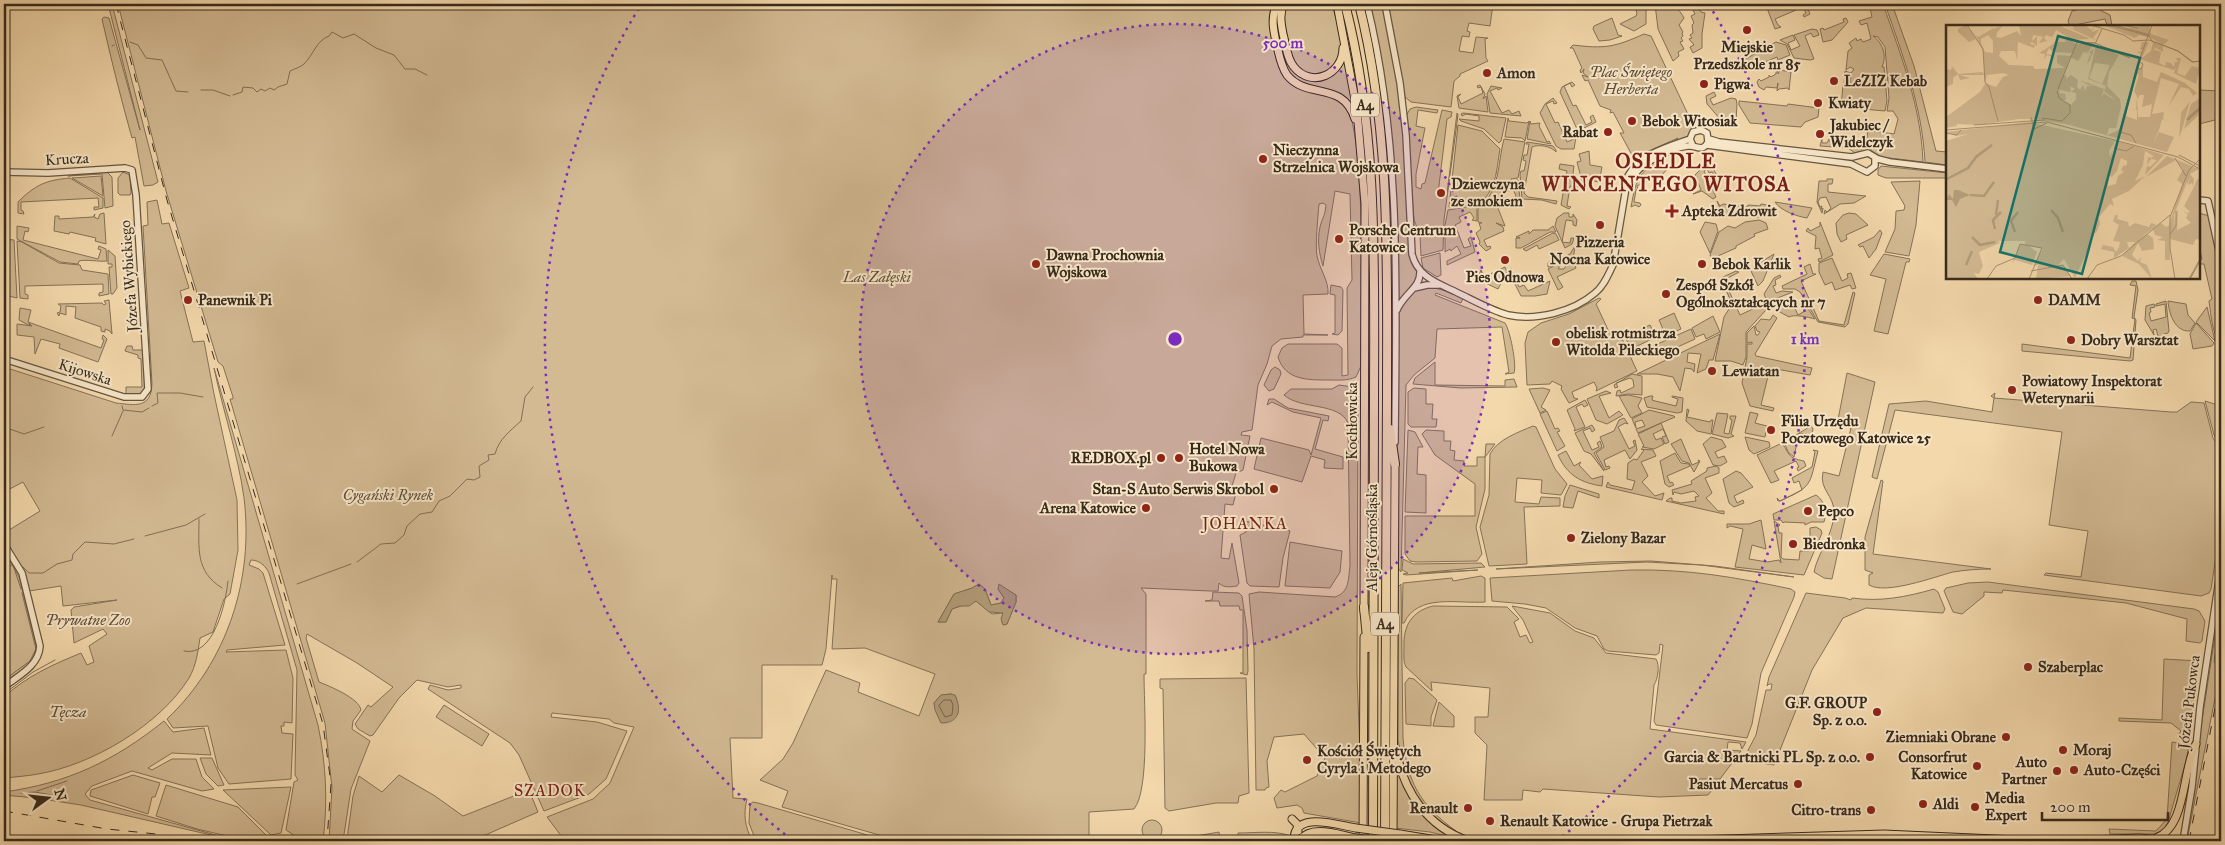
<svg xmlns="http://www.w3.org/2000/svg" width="2225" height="845" font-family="'IM FELL Great Primer',serif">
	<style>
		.green { fill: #d3ba93; stroke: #857258; fill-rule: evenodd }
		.water { fill: #b39d7a; stroke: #816f54 }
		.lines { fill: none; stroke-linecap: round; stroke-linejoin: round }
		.shore { stroke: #75644b; stroke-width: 1 }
		.stream { stroke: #816f54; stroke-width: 1 }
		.minor-casing { stroke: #665640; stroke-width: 8 }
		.major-casing { stroke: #372a1c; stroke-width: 9 }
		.highway-casing { stroke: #372a1c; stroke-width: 10 }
		.minor { stroke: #f7e6c8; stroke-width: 5.5 }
		.major { stroke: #f3d8ab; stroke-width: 7 }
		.highway { stroke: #f3d8ab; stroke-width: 8 }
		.rail { stroke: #372a1c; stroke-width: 1; stroke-dasharray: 9 9; stroke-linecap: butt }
		.major-bridge-casing { stroke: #372a1c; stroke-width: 9; stroke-linecap: butt }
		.major-bridge { stroke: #f3d8ab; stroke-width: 7 }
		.ring { fill: none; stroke: #7b2cbf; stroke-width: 2.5; stroke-dasharray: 2.5 5 }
		.poi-dot { fill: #8f2418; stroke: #f7e6c8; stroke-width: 2 }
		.labels { text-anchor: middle; stroke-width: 4; stroke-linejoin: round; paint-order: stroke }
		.shield { fill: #f7e6c8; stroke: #716250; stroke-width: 1 }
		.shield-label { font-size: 14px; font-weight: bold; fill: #372a1c }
		.poi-label { font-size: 15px; font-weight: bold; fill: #372a1c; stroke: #f7e6c8; text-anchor: start }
		.park-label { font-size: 15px; font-style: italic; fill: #5e4e3a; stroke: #f7e6c8 }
		.street-label { font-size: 15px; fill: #372a1c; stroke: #f7e6c8 }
		.neighbourhood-label { font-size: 16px; letter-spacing: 1px; fill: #7a1f14; stroke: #f7e6c8 }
		.district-label { font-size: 20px; font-weight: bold; letter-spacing: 1px; fill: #7a1f14; stroke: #f7e6c8 }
		.inset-river { fill: none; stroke: #b39d7a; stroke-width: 2.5 }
		.inset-road { fill: none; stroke: #a89272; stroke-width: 1 }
		.view { fill: #0f766e; fill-opacity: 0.15; stroke: #0f766e; stroke-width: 2.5 }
		.inset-edge { fill: none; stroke: #372a1c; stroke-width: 2.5 }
		.centre { fill: #7b2cbf; stroke: #f7e6c8; stroke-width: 2.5 }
		.ring-label { font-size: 15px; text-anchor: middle; font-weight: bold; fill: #7b2cbf; stroke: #f7e6c8; stroke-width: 4; stroke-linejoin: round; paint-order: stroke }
	</style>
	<rect width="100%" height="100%" fill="#f3d8ab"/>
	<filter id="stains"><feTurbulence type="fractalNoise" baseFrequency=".004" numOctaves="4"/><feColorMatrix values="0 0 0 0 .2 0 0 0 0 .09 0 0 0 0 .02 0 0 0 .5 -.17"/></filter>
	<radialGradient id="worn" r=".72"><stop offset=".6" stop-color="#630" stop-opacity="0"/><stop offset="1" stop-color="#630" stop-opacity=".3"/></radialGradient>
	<path class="green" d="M108,4H112L158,182L153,185L144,186L135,137L132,138C121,99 111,59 102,19L104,17L109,18L140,130Z
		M118,4H1274L1273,8L1286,77C1300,83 1336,95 1345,105C1367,129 1361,325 1361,366L1356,377C1347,381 1338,380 1328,380C1307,380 1285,380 1278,357L1282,348L1288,344H1337L1342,348V376L1348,375L1347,288L1352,280L1350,194L1335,191L1323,266C1319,253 1317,241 1320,227C1322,218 1325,217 1326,205L1323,203L1319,204C1318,217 1315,244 1317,256C1320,270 1329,281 1328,294L1303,295L1304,334L1328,335H1303V337L1281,339L1272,346L1267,364L1258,385L1252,430L1242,432L1241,435L1250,436L1243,470L1236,473L1232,486L1237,489L1233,505L1225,504L1221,558L1229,559L1232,543L1239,583L1237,586C1231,587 1223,588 1219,583L1218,591H1210L1141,588L1146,594V674H1144C1144,703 1150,790 1134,809L1089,812V841H900L782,807L788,791L760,780L783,759L793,743L826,670L860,683L858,692L919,716L935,674L865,648L832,649L837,579H832V575L826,649L822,665H762V738H730L733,798L747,799C743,815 745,826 752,841H565L547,817L593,799L610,783L634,727L614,723L609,719L552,713L551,717L597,722L627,731L606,779L589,794L544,811L519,755L510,743L428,689L430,685L448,690L461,688V685L448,687L417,680L399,698L373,735L370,736L358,729L355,724L368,705L371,707L393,687L357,663L307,634L306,638L319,682C329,686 359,698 361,710L353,721L352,729L370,741L351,789L343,841H329L332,788L325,723L230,399H233V397L223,366L218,362L166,191ZM979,584L985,589L991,605L1001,603L1004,598L998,589L1007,590L1016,595V602L1007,624L1004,625L1002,623L1003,613L992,614L976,601L952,609L946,622H938L954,594L972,588ZM951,694L956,697L958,714L946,723L940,721L934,703L941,695Z
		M1279,4L1285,51L1303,77L1337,71L1345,57L1354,108C1327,78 1289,101 1280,45C1277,29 1275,20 1279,4Z
		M1287,4H1332C1335,17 1342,35 1341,49C1340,68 1316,84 1300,69C1290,60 1282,28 1283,15C1283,11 1286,7 1287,4Z
		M1369,4H1383L1400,97L1406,153L1413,263L1418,275C1414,287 1405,291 1398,301C1396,200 1392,103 1369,4Z
		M1387,4H1493L1490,26L1469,23L1467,31L1470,32L1469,37L1462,36L1459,51L1473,53L1476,37L1488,38L1485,39L1486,58L1488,61L1460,74V76L1454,81L1451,107L1411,102L1405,97Z
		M1655,4H1668L1670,7C1676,6 1681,12 1684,18L1679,25L1683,32L1682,33L1683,36L1681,38L1683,41L1680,42L1684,49L1678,52L1679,56L1673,61L1658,29Z
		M1687,4H1696L1701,12L1705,13L1702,34V48L1693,53L1690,47L1694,45L1689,39L1692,38L1690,35L1693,33L1692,25L1694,23L1691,16L1695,14L1691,6L1689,7Z
		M1776,4H1806L1810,14L1804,17L1803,15L1806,13L1803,7L1775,19L1778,25L1781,27L1775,29L1767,8Z
		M1869,4H1883C1901,56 1921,106 1923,162L1881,157L1870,150L1855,153L1848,148L1820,146L1822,139V143H1827L1829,139V141L1866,144L1868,130L1894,134L1898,119L1893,111H1887L1889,98L1885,47L1878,37L1873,36C1883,43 1887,56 1882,67H1884L1887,101L1885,111L1841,107L1843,85L1850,87L1851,75L1848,84L1844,83L1845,71L1851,73L1854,69L1850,67L1846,70L1848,51L1852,48L1849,43L1856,38L1857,41L1861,39L1863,42L1871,39L1867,23L1861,25L1859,21L1872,17Z
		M1885,4H1892L1914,66L1936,151L1947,152V165L1925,162C1922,106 1903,56 1885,4Z
		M2097,4L2100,10L2110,15L2112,26H2105L2107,25L2105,19L2070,26L2068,21L2072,11Z
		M1634,6L1646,7V24L1634,31L1620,24L1636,16L1637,13Z
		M1612,18L1618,35L1622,36L1610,40L1599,41L1593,29L1594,26Z
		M1846,18L1848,22L1832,40L1823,42L1820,29L1823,28L1824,30L1844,22L1843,19Z
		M1812,29L1817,30L1819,35L1813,37L1811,33L1805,36L1814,59L1810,60L1794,58L1787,44L1780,40L1793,35L1795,40L1788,43L1791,50L1800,46L1794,35Z
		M1644,34L1651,36L1694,127C1690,137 1683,140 1673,142L1678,138L1644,153L1650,151L1636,159L1633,157L1635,154L1632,155L1620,133H1624L1613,112L1610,113L1611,110L1600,106L1588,80L1585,81L1582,75L1588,77L1583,73L1584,69L1581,73L1580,70L1582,68L1573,48H1570L1573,45C1605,49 1615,47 1644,34Z
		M1776,42L1786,45L1790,55L1778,60L1777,57L1748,69L1745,63L1733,66Z
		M1780,70L1791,72L1789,90L1788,88L1779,89L1777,91L1778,83L1777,88L1766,87L1764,90L1759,87L1757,82L1759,79L1761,81L1769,77V75L1771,77L1776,74V72L1778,71V74Z
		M1572,82L1575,85L1572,87L1570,83L1564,86L1573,106L1576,105L1586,125L1592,122L1590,117L1593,115L1596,122L1580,130L1577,129L1560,92L1562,87Z
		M1480,85L1485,94L1483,99L1486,96L1488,112L1459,108L1457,96L1461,94L1458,97L1461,104L1483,93L1481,87L1478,88L1477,86Z
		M1491,86L1502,88L1498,90L1497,88L1490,91L1502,113L1509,110L1512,114L1519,111L1521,116L1490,113L1487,94Z
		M2199,90L2221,91V129L2219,119L2199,124Z
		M1714,92L1716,96L1710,99L1713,105L1731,98L1736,99L1737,104L1736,121L1721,120L1707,104L1706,96Z
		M1553,98L1557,103L1554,104L1553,101L1546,104L1555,123L1558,122L1567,142L1574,139L1572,134L1575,133L1576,137L1574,149H1561L1556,146L1540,113L1545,104Z
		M1739,101L1787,106L1788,104L1819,108L1818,117L1805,122L1801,127L1750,123L1739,105Z
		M1416,107L1438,110L1437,113L1418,110L1416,126L1425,128L1416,174V187L1421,189L1422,184L1425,183L1442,110L1452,112L1451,117L1447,119L1438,194L1447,193L1457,113L1458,115L1444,220L1443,250L1421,256L1420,235L1414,220L1406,116L1410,109Z
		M1463,113L1506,118L1501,141L1499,143L1484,129L1461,121L1459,119L1479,121V116L1466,114L1462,116L1461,114Z
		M1508,118L1509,121L1527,123L1529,121L1525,141L1522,138L1505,137Z
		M1530,121L1531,124L1540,123L1539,126L1547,142L1549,141L1551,144L1527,139Z
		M1458,125L1482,131L1500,149C1496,172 1497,190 1477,206L1474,205L1449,207Z
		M1504,139L1525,142L1518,178L1511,179V181L1518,180L1520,199H1515L1516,196L1513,189L1502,194L1504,199L1496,203L1505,226L1496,223L1503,227L1504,231L1484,240L1487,247L1490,246L1491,248L1486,251L1479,244L1480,242L1476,233L1481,229L1479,223H1482L1478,222V209C1501,189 1497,166 1504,139Z
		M1527,142L1553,146L1556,150V152C1551,146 1538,144 1532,147L1524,193L1528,197L1557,201L1556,204L1542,200L1522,199L1520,174L1521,171H1524L1526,161L1523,160L1524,155H1527L1529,144H1526Z
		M1589,151L1590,165L1602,167L1599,182L1589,180L1582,181L1577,162L1581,161L1579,154Z
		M1664,161L1668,168L1656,182L1654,178L1637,186L1638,189L1636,190L1634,202L1640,203L1641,205L1639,207L1635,205L1631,207C1636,181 1637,170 1664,161Z
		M1560,164L1574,166L1573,173L1582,187L1570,186L1567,206L1571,207L1569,209L1561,205L1567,171L1559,169Z
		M1711,164L1716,174L1714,175L1712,172L1709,173L1707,169L1704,171L1716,197L1713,199L1702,191L1693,194L1701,190L1695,175L1703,167Z
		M1881,166L1947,173V178H1886L1878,175V170Z
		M107,172L112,177L113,206L105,208L102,174L68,176Z
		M123,172L130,175L131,193L130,195H120L118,193V178Z
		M101,176L103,196L72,178H73Z
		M70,178L103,198V208L94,210V207H99L98,198L21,202V210L23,211L24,214L18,213V202C35,185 46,180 70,178Z
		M1827,179H1833L1832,184H1828V192L1866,196L1854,203L1840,204L1824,214L1825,210L1827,212L1831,208L1826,197L1820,198L1818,202L1820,207L1822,206L1821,209L1823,208L1822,213L1817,202L1819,181H1827Z
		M1920,181L1916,225L1909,256L1885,252L1895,229L1896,211L1904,210L1905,206L1891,182Z
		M157,200L162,224L169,223L189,288L180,291L193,342L204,341L214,394L237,500L238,550L230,594L224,599L213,632L200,638C198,652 196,666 189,678C160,725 92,765 38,774C27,776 15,777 4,778V697C27,676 52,665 81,653L87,665L94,662L89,646L107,634L103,629L74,643L71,610L74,607L117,600L63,606L61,586L29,591L22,569L4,538V517L9,530L40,511L23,482L4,492V367L116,403C135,405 151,409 152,384L143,226L148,225L147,202Z
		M1717,201L1720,206L1723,204L1747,207L1748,205L1760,206L1761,204L1772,206V207L1766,216L1765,214L1761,217L1723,216Z
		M1775,202L1812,208L1807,218C1796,216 1781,211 1775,202Z
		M1473,206L1477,208V221L1472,220L1474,218L1470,212L1459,217L1461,222L1455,225L1464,248L1471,246L1468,239L1471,237L1475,252L1447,265V261L1461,254L1457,246L1451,251L1450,249L1445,252V225L1448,210Z
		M104,213L106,244L95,241L96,238L70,232L69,234L54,231L55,216H59V219L93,217L95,214L94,217L98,219L100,214Z
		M1564,213H1569V217H1573V214L1577,220L1576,226L1573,225V221L1566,220L1562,242L1570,243L1571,238H1574L1572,244L1565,248L1555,226L1557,218Z
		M1849,213L1856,214L1868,225L1846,235L1847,239L1841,242L1837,234L1836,223L1843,215Z
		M2199,213L2209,216L2221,271V345C2212,334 2211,315 2209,301L2212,299L2204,264H2200L2199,260L2202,259L2199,246Z
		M1759,220L1766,223L1768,229L1754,234L1755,236L1736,246V248L1718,256L1721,269L1717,270L1710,255L1719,232L1728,226L1735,228L1745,222Z
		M1705,222L1716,224L1718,231L1710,253L1700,232Z
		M1820,222L1833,255L1819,262L1818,259L1822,258L1819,248L1815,249L1816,236L1806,231L1808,228L1810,231L1820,226Z
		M17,226L29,228L28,232L25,231L23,240L98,259L101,250L98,249L99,246L106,249L107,261C100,262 85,259 79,261L78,264L60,262L17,239Z
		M1553,226L1556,232H1550L1521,248H1516V238H1520L1516,237L1529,231V234L1533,230H1548Z
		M1880,230L1882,233L1876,249L1869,258L1863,246L1860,247L1858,245L1874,237Z
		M1553,233L1556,234L1559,240L1539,249L1537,245L1526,251L1523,249Z
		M4,239L14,240L17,298L4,295Z
		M17,241L22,242L59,263L80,265L82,270L108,274L109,294L99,296V293L103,292V284L25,286V294L28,295V299L20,298Z
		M1575,246L1573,260L1562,263L1558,269H1564L1567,264L1574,261L1576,268L1557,277L1563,287L1558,290L1548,269L1554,266L1548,267V263L1555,258L1558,260L1570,254Z
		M108,250L115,256L117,288L113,294H111L109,267H112V264H108Z
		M1440,253L1441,275L1437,277L1423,268L1421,258Z
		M1774,254L1763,281L1758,286L1750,269Z
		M1884,254L1910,259L1909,262H1906L1888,334L1874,331L1886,279L1870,275Z
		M1832,258L1842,281L1848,278L1847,274L1851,273L1856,288L1852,289L1850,285L1835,290L1832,282L1825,285L1819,272V263Z
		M1810,264L1813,274H1816L1801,281L1819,321L1844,325L1853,292L1855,293L1848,324L1845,327L1818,322L1800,292L1795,289H1783L1782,286L1807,274L1804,267Z
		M1505,267L1507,272L1498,289L1477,279L1481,270L1484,277Z
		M1511,268L1519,287L1524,285L1528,291L1550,281L1547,294L1535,296H1521L1509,272Z
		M1736,271L1739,272L1724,280L1740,315L1759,306V302L1766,310L1746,332V357L1743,365L1731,361H1715L1724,317L1732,304L1721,278Z
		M1780,275L1781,277L1775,280L1776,285L1773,286L1776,293L1782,291L1793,292L1767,302L1764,294L1774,278Z
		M2132,281H2136L2138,290L2134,317L2136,320L2133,360L2130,361L2022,351V344L2130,358L2135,319L2132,318L2136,286L2130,285Z
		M1331,285L1341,287L1343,290L1342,331L1338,335L1332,334L1335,333V295L1330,294Z
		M1420,287C1438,287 1446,291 1463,298L1461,303L1436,293L1435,295L1505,323C1510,330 1517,365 1514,373L1505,374L1509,372L1502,327L1437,329L1435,358L1414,375L1406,385L1401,572L1396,565L1398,312L1409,293Z
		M1599,298L1601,299L1596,304L1610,334L1618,330L1637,371L1596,391L1597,388L1594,382L1572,392L1574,398L1578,399L1569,403L1561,389L1562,386L1552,381L1550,384L1527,385L1525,343L1528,332L1541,323L1569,314Z
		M109,300L112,334L110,331L105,329V332L101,331V327L75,318L76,307L66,306V315L60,313L59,316L57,313L60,312L61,306L58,304L102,303L104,305L106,304L104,301Z
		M2166,301L2169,331L2168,333L2164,334V337L2158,336L2156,329L2153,330L2154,335L2145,320L2146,306L2154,304L2155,307L2150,308L2151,312L2149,313L2151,321L2166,317L2165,304L2156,306V304Z
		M2168,301L2186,304L2188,315L2195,323L2190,331C2175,332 2169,314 2168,301Z
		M1775,302L1778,308L1792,302L1798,315L1805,311L1802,304L1804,303L1815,319C1808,317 1794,314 1789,317L1769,306Z
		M2207,307L2215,341L2196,322Z
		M20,308L31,310L28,322L101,348L104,340L102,339L103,335L107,339L98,362L59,348L60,344L41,339L35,354L34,337L17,335V324L32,326L29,323L30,326L19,320Z
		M1674,313L1681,329L1666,336L1659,320Z
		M1773,315L1777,318L1755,354L1756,356L1812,368L1810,375L1770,368L1761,405L1774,408L1773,411L1750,406L1742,383L1747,357V344H1752V342L1747,343V333L1754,326L1756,335H1758L1760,332L1757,331L1755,326L1761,319L1770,320Z
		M1713,316L1720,332L1706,339L1704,334L1696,337L1692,328Z
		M2196,323L2214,343L2212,346L2193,349L2190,334Z
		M1650,325L1656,337L1631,349L1625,337Z
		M1691,329L1695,339L1658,356L1653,346Z
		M1720,334L1713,360H1709L1706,369L1697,373L1701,354L1688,353L1687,362L1695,364L1694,372L1692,369L1685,368L1680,391L1673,377L1657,374H1637Z
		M127,346H132L133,350H143L145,389L141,394H126V387H142L141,359L138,358V355L125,351Z
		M1435,362V385L1505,386V380L1514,379L1517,387L1461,388L1413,384L1415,378Z
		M1275,367L1280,370L1281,374L1274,389L1269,391L1264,385L1271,370Z
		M214,368L318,725C326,764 328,801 323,841H303L286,830L294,782L298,780L295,775L297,670L269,573C266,566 259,560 251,560L249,565L259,569L263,573L285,645L227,650L226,652L286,650L293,678L292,723L284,722V726H281L282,733L293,734L291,779L229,784L218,768L208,726L173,728L167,719C227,662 254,580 244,498C238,454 223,411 214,368Z
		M1847,373L1875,382L1832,579L1824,578L1814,572C1818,552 1834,534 1834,512C1834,495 1819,490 1823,472L1839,476L1851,428L1837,425Z
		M1632,374L1642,376V395L1628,394L1616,396L1617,391L1620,390L1621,393L1634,387L1633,380L1630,378L1616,383L1618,387L1615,388L1614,385Z
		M1339,385L1353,387L1358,397L1357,674L1361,781V823L1304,813L1302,808L1297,805L1277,808L1274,798L1281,790L1285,792L1317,776L1325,758L1304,734L1274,737L1267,761L1269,787L1266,788L1265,790H1256L1254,649L1249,594L1259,592L1335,597C1350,592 1348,579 1350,566L1348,423C1339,402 1301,410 1284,395L1291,389H1332Z
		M1414,388L1426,389V404H1433L1432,419H1437L1436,427H1411L1408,424V392Z
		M1543,388L1550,390L1541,407L1546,410L1540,413L1529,389Z
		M1606,391L1611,393L1599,396L1609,418L1619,411L1623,415L1607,424L1596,420L1587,399Z
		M1995,393L1994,398L2171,412H2177L2191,402L2204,403L2213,438L2221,450V524L2211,589L2209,593L2201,596L2044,575L2046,573L2081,577L2088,531L2049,525L2062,432L1895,410L1877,479L1872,477L1889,404L1926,401L1992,412L1994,398L1991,396Z
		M1628,395L1642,398L1638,406L1642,413L1631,418L1619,396Z
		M1650,396H1653L1652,400L1655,401L1676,406L1678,399L1672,397V396L1683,398L1682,412L1677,413L1647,407L1644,398Z
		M1269,399H1274L1288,408L1329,416L1328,421L1323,420L1315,449L1343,457V469L1324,468L1325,460L1311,456L1302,482L1254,469L1261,438L1309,450L1311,455L1321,418L1293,412L1272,402L1267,405Z
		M1585,400L1588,405L1584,407L1582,404L1576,407L1585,427L1574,431L1575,429L1567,410Z
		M2205,401L2221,406V447L2214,435Z
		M1687,409L1689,410L1687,417L1710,422L1711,420H1713L1711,434L1697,431L1686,421Z
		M1649,410L1674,416L1675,417L1638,433L1636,429L1645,426L1642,420L1635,422L1636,428L1632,419Z
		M1547,411L1555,429L1558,428L1560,431L1557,432L1565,446L1557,451L1540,414Z
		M1750,412L1758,414L1755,423L1767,426L1765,437L1745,433Z
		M1717,413L1728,414L1724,433L1729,434L1732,420L1730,419V416H1736L1731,434L1734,436L1728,438L1712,434Z
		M1624,418L1628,424L1625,423L1618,427L1629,449L1635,446L1633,441L1635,440L1637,450L1630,459L1625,450L1604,460L1606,467L1609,466L1610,468L1605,470L1596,453L1604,447L1600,437L1614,431L1619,420Z
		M1661,423L1669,442L1665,444L1662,437L1666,436L1663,429L1653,434L1656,440L1661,438L1664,444L1654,449L1642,447L1644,446L1638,434Z
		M1592,425L1595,430L1592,432L1590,428L1583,431L1592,450L1599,447L1597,443L1600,441L1602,447L1594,453L1604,471L1591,454L1584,451L1575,433Z
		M1533,426L1536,427L1555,469L1567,484L1561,495L1541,493L1542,480L1517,478L1515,502L1539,504L1541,497L1560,498V506L1524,507L1527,564L1489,566L1480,527L1489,495L1490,454C1498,439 1519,432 1533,426Z
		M1811,426L1813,429L1811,438L1806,437V434L1799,433L1794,457L1788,452L1784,442Z
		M1408,430L1415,432L1423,447H1418L1417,474L1426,475V513L1405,512Z
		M1426,430L1444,431V441H1451L1450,450L1455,451L1454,460L1464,461V466H1477V457H1485L1486,444H1495L1485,457V489L1476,527L1482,554L1477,561L1416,562L1410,561L1405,554V516H1475V484L1435,455L1422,434Z
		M1711,437L1722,440L1726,447L1715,452L1718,458L1724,456L1727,462L1720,466L1713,465L1703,444Z
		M1745,437L1769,442L1770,447L1754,454L1749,450Z
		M1681,439L1692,465L1699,462L1698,460L1700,461L1694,472L1689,463L1682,461L1671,444Z
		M1782,443C1790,454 1787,458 1804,461L1806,466L1798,471L1797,468L1799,467L1796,461L1774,471L1779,480L1771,483L1757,455Z
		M1641,449L1653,450L1656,456L1641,462L1648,476L1642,482L1655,496L1664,493L1662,500L1606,487L1608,482L1610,485L1632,490L1635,481L1627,479L1628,463L1634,459L1637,460L1644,450Z
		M1813,450L1818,451C1809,486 1813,486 1780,501H1778L1777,498L1780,501L1802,490L1799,481L1794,483L1792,478L1812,467L1815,452Z
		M1566,451L1574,466L1581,462L1579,465L1592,479L1603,476L1602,486C1581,483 1567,475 1558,455Z
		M1675,453L1681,463L1689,464L1690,466L1667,476L1670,483L1672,482L1674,485L1669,487L1665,484L1660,461Z
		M1716,466L1719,468V473L1705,478L1712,493L1706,498L1718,511H1724V514L1666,501L1670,498H1672V501L1681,503L1696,501L1695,497L1699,496L1694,491L1681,494L1674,492L1673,495L1672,490L1692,484L1691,481L1707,471V468Z
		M1736,471L1741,473L1753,487L1734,496L1737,503L1743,500L1744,503L1734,507L1729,503L1723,479Z
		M1881,480L1883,481L1873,554L1991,569C1978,569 1965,570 1953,572C1934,577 1886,595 1869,585V575L1873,573L1865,570V537Z
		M1570,485L1599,494V498L1578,491L1573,508L1563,507L1565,496Z
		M1816,495C1825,501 1827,512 1824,522H1811L1805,525V523L1784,522L1783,523L1781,520H1774L1773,514Z
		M1240,520L1290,531L1283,558L1279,587L1250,586L1247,583L1240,535L1246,532L1247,524H1240Z
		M1761,520L1766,549L1752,545L1749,559L1767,562L1779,560L1781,563L1774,521L1780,525L1778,527L1779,533H1782L1781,557L1783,559L1799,560L1800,551H1810V528L1816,527L1821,530L1822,533L1804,575L1735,567L1743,529L1730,526L1727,528V524H1749Z
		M1290,542L1342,551L1340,572L1330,588L1285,586Z
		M4,550L19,577L36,645C36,664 18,672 4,682Z
		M1403,559L1413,564L1481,563L1485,567L1419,573L1478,570L1406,575L1403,574L1408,573L1402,570Z
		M1651,561L1715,566L1794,577L1701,565L1647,562L1496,569L1600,562Z
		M1631,570C1689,569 1734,577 1791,589L1795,592L1794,597L1761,673L1752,724L1747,738L1656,725L1654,721L1663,645L1660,644L1659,653L1656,655L1608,651L1604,649L1597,636L1575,628L1546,608L1525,604L1492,601L1490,578Z
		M1481,576L1485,578V602C1458,604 1418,593 1404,623H1402L1403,583L1452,578L1453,581Z
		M1988,582L2194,609L2199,611L2205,621L2202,641L2200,643L2186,641L2187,619L2126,603L2003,590L2002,593L1984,592V596L1962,614L1953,612L1944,591L1946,588L1968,583Z
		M1401,584L1403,738C1407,782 1420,805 1456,831V834L1426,811L1406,778L1398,740V587Z
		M1934,589L1938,592L1945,609L1943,613L1866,608L1843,618L1812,670L1774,765L1743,760L1756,735L1766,690H1771L1772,684H1769L1767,686L1769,677L1806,593L1845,598L1851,600L1852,598C1881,602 1906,597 1934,589Z
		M1213,592L1239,593L1242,596L1247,630L1248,671L1247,675L1240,673H1243V610H1240L1239,606H1220L1219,601H1205L1212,600Z
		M2221,597V617L2214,662H2217L2221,635L2219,678L2188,835L2199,740Z
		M1433,606L1507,607L1519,619L1514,622L1520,637L1526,635L1530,643L1533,642L1523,620L1512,606L1550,613L1575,631L1594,638L1606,653L1656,659C1660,665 1658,679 1654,685L1650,729L1746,742L1742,749L1740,743L1728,742L1727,750L1741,751L1720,779H1694L1696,786H1706L1708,782H1718L1708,795L1659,797L1543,789L1540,792L1523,790L1522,800H1484L1487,745L1475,733V717H1488L1490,688L1431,682L1432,691L1406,667C1403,661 1404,654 1404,647C1403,626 1412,611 1433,606Z
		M2164,659L2199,661L2188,736L2178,735L2181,731L2171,723L2119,721V718L2162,720Z
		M1246,678L1249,793L1239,796L1238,803H1216L1169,811L1165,808L1163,689L1160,688V679Z
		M1409,678L1414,679L1437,700L1431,717V726L1406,724L1405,683Z
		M1439,702L1454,716V727L1433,726Z
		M444,705L489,734L482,746L436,717Z
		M164,721L173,732L204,728L211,755L172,753L148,768L152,770L172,759H196L202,777L214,789L202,791L132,771L92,786L85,794L90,800L237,841L81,805L35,798L4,795V792C68,783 114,761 164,721Z
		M2172,742L2189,745L2186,761L2166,829L2154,834H2110L2109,829L2156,831L2167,819Z
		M200,758H212L224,785L218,786L206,774Z
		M1395,762L1406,788L1454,838L1430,832L1395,828Z
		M133,775L160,783L155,797H152L148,814L90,796L91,790Z
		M399,775L435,796L463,816L529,790L538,812L483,836L486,841H436L429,835L423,841H365L347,839L353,796L359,776L382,792Z
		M166,785L238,807L266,835L257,841H249L197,829L156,816Z
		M291,787L281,833L271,835L223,790Z
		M753,802L758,803L888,841H756L749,823L750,804Z
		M1142 830a10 10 0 1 1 20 0a10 10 0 1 1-20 0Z
		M1219,832L1220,840L1238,841V833C1255,833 1275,830 1291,836V841H1178L1179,839Z"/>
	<path class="water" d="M979,584L985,589L991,605L1001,603L1004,598L998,589L999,584L1016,595V602L1007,624L1003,625L1001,619L1003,613L989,612L976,601L969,606H960L952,609L946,622H938L954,594L972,588Z
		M951,694L955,695C962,710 959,723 941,723L935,710L934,703L941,695Z"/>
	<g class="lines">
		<path class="shore" d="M944,700H951L953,705L952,715L945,717L939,706Z"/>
		<path class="stream" d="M130,42L138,45L146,58L162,60L176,91L188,92
			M112,46L114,45
			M201,90H213L230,96
			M233,95L242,92L243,87L253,88L257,92L261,89L265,91L270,88L274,90L278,87L287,84L290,71C294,69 301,67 304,64C314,54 316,41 329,36L332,32L343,38L354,34L376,48L394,55L405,69H415L427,75
			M122,406L123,410L142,412L149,408
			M152,406L158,403L157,393H180L203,397
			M4,427L24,434L44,427
			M112,436L123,411
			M199,519C199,549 195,571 222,588
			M145,536L186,525L205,514
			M4,550L13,565L21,589
			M357,562L381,544L395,543L404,535L407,526L420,514L432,512L439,501L450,496L467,479L474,480L480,477L479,466L489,460L488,455L495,454C499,439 510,431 521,421L525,397L533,387
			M4,564L8,567L12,565
			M23,567L29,573H43L57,564L72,560L73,554L85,542L114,544L134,539
			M297,584L351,564
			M184,651C214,658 226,602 228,581
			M4,680L30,661L36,649L22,593
			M4,694L33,672L55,660
			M37,791L67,781
			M21,793L35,792L67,798"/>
		<defs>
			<path id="minor" d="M1367,4C1402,147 1396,295 1395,442
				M1385,4L1400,83L1406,135L1412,254C1417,276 1437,283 1456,292C1473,300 1490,310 1508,315C1536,321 1573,312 1595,293C1604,286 1608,275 1613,265L1628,176C1640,154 1668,147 1690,139
				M1709,139L1719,142L1852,157L1868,153L1878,159L1890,162L1948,169
				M1707,145L1851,164L1867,172L1875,166V158
				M4,172L48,173L125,168L132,170L136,195L148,389L142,397H124L4,359
				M1629,188C1631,183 1632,178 1635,174C1643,162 1674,147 1688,146C1697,145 1702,153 1708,142L1707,133L1701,130L1693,132L1690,139L1693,146
				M2199,200L2208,201L2221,260
				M1414,288L1427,285H1439
				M1397,310C1404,293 1421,288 1420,271
				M4,544L22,573L40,646C39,666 18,676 4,687
				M2183,841L2192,787L2200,707L2221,566"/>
			<path id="major" d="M1277,4C1271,17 1273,28 1276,42C1279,53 1280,65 1287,75C1307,100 1343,80 1355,119
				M1284,4C1279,14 1281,23 1283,34C1286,45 1287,59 1294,67C1312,89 1343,74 1343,48
				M1337,4L1357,110L1365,204L1364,611
				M1396,749C1403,791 1427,827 1469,841
				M1292,819L1297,824L1298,831
				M1400,834L1443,841
				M2156,838C2187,827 2182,769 2196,744
				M1300,840C1312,824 1339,835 1356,838
				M1294,841C1293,810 1337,825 1356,828
				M1363,841L1364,637
				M1393,841L1395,464
				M1661,841L1884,834L2037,841
				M1836,841H1932
				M2065,841L2139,838L2175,841"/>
			<path id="highway" d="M1345,4C1379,135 1374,272 1374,407C1373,551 1373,696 1373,841
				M1359,4C1391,131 1387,263 1387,394C1386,543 1385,692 1385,841
				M1390,429L1395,464
				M1364,607L1368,648"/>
		</defs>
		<use href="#minor" class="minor-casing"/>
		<use href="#major" class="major-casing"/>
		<use href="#highway" class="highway-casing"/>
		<use href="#minor" class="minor"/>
		<use href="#major" class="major"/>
		<use href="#highway" class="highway"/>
		<path class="rail" d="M116,4L167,200L323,724L331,784L327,841
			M2216,661L2221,628
			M4,811L107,829L156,834L194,841
			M2189,841L2221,677"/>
		<defs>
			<path id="major-bridge" d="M1356,828L1400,834
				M1356,838L1383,841"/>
		</defs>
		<use href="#major-bridge" class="major-bridge-casing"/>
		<use href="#major-bridge" class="major-bridge"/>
	</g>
	<circle cx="1175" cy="339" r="315" fill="#7b2cbf" fill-opacity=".12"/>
	<g class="ring">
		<circle cx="1175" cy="339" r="315"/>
		<path d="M791 839A630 630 0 0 1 641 5M1709 5A630 630 0 0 1 1559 839"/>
	</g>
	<g class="poi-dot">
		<circle cx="1747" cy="30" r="5"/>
		<circle cx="1487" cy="73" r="5"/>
		<circle cx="1834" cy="81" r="5"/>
		<circle cx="1704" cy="84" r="5"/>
		<circle cx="1818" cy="103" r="5"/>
		<circle cx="1632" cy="121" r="5"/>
		<circle cx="1608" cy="132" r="5"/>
		<circle cx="1820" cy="134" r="5"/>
		<circle cx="1263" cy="159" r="5"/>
		<circle cx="1441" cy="193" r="5"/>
		<path d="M1669.5 203.5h5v5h5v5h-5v5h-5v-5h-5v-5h5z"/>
		<circle cx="1600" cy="225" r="5"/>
		<circle cx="1339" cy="239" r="5"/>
		<circle cx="1505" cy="260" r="5"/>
		<circle cx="1036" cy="264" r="5"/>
		<circle cx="1702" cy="264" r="5"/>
		<circle cx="1666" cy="294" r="5"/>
		<circle cx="188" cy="300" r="5"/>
		<circle cx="2038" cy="300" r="5"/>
		<circle cx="2071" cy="340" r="5"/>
		<circle cx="1556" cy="342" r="5"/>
		<circle cx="1712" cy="371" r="5"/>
		<circle cx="2012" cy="390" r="5"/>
		<circle cx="1771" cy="430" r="5"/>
		<circle cx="1161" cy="458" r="5"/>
		<circle cx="1179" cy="458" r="5"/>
		<circle cx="1274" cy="489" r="5"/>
		<circle cx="1146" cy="508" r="5"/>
		<circle cx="1808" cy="511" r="5"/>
		<circle cx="1571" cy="538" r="5"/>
		<circle cx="1793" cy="544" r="5"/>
		<circle cx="2028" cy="667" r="5"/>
		<circle cx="1877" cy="712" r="5"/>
		<circle cx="2006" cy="737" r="5"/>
		<circle cx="2063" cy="750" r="5"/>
		<circle cx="1870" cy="757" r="5"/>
		<circle cx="1307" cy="760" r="5"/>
		<circle cx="1977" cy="766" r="5"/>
		<circle cx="2074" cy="770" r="5"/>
		<circle cx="2057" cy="771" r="5"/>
		<circle cx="1798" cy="784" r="5"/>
		<circle cx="1923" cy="804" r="5"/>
		<circle cx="1975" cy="807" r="5"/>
		<circle cx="1468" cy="808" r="5"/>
		<circle cx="1871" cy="810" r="5"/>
		<circle cx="1490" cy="821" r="5"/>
	</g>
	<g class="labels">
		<g class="shield">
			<rect x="1351" y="93.5" width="28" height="23" rx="4"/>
			<rect x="1371" y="612.5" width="28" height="23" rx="4"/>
		</g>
		<g class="shield-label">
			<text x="1365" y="110">A4</text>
			<text x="1385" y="629">A4</text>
		</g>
		<g class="poi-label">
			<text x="1747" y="52" text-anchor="middle">Miejskie<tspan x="1747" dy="17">Przedszkole nr 85</tspan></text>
			<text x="1497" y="78">Amon</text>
			<text x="1844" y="86">LeZIZ Kebab</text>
			<text x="1714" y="89">Pigwa</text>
			<text x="1828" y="108">Kwiaty</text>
			<text x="1642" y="126">Bebok Witosiak</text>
			<text x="1830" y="130">Jakubiec /<tspan x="1830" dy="17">Widelczyk</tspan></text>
			<text x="1598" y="137" text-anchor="end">Rabat</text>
			<text x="1273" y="155">Nieczynna<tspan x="1273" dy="17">Strzelnica Wojskowa</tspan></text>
			<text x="1451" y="189">Dziewczyna<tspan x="1451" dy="17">ze smokiem</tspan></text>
			<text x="1682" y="216">Apteka Zdrowit</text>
			<text x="1349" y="235">Porsche Centrum<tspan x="1349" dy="17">Katowice</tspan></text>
			<text x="1600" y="247" text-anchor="middle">Pizzeria<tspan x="1600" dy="17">Nocna Katowice</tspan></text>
			<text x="1046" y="260">Dawna Prochownia<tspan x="1046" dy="17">Wojskowa</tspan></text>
			<text x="1712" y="269">Bebok Karlik</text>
			<text x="1505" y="282" text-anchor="middle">Pies Odnowa</text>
			<text x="1676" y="290">Zespół Szkół<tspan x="1676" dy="17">Ogólnokształcących nr 7</tspan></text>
			<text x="198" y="305">Panewnik Pi</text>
			<text x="2048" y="305">DAMM</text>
			<text x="1566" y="338">obelisk rotmistrza<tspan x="1566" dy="17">Witolda Pileckiego</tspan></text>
			<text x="2081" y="345">Dobry Warsztat</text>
			<text x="1722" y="376">Lewiatan</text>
			<text x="2022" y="386">Powiatowy Inspektorat<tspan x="2022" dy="17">Weterynarii</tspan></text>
			<text x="1781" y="426">Filia Urzędu<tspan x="1781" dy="17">Pocztowego Katowice 25</tspan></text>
			<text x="1189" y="454">Hotel Nowa<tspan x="1189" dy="17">Bukowa</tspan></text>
			<text x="1151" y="463" text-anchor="end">REDBOX.pl</text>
			<text x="1264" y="494" text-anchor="end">Stan-S Auto Serwis Skrobol</text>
			<text x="1136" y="513" text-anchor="end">Arena Katowice</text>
			<text x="1818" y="516">Pepco</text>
			<text x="1581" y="543">Zielony Bazar</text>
			<text x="1803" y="549">Biedronka</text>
			<text x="2038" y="672">Szaberplac</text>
			<text x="1867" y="708" text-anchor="end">G.F. GROUP<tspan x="1867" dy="17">Sp. z o.o.</tspan></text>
			<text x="1996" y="742" text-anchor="end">Ziemniaki Obrane</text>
			<text x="2073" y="755">Moraj</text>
			<text x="1317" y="756">Kościół Świętych<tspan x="1317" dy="17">Cyryla i Metodego</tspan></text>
			<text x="1860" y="762" text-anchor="end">Garcia &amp; Bartnicki PL Sp. z o.o.</text>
			<text x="1967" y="762" text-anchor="end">Consorfrut<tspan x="1967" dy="17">Katowice</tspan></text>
			<text x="2047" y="767" text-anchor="end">Auto<tspan x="2047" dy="17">Partner</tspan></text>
			<text x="2084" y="775">Auto-Części</text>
			<text x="1788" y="789" text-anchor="end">Pasiut Mercatus</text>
			<text x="1985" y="803">Media<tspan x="1985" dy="17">Expert</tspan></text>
			<text x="1933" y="809">Aldi</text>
			<text x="1458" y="813" text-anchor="end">Renault</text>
			<text x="1861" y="815" text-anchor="end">Citro-trans</text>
			<text x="1500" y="826">Renault Katowice - Grupa Pietrzak</text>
		</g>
		<g class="park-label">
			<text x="1631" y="77">Plac Świętego<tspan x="1631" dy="17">Herberta</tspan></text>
			<text x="877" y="282">Las Załęski</text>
			<text x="388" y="500">Cygański Rynek</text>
			<text x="88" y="625">Prywatne Zoo</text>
			<text x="68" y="717">Tęcza</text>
		</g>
		<g class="street-label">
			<text transform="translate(67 159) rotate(-3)" y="5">Krucza</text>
			<text transform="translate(129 276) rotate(-94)" y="5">Józefa Wybickiego</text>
			<text transform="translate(85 372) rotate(18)" y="5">Kijowska</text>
			<text transform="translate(1352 421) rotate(-90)" y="5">Kochłowicka</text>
			<text transform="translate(1372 538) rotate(-90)" y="5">Aleja Górnośląska</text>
			<text transform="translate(2189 702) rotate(-83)" y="5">Józefa Pukowca</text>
		</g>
		<g class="neighbourhood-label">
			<text x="1245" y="529">JOHANKA</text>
			<text x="550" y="796">SZADOK</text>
		</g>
		<g class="district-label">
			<text x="1666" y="168">OSIEDLE<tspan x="1666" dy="23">WINCENTEGO WITOSA</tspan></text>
		</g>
	</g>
	<g transform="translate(1946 25)">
		<rect width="254" height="254" fill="#f3d8ab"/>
		<path d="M20,0L30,14L23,17L12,7V4ZM45,0L47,4L57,0L51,8L50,12L55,13L71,6L75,11L73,0H112L150,16L141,12L143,14L124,15L130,19L149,17L142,27L138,26L144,29L143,34L145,29L143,27L148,24L144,35L141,39L144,29L137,27L133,36L134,32L132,36L124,32L117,51L122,49L120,50V54L125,50L132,55L131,62L134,65L137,60L139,66L141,61H148L142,60L134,55L158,64L155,73L158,68L165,73L169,75L158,66L160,61L142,54L150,20L173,30L163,47L161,61L174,74L175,82L170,103H163L161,110L173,105L182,80L180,91L191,95V85H189L188,84L190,85L191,71L188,66L193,50L190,48L197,41V52L211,57L215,47L239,58L251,68L247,71L243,64L235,62L222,82L233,59L215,53L206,89L218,87L217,94L225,98L216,94L213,105L221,107L224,108L213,105L207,119L213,107L228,112L221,127L120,99L87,94V98L169,116L163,126L164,132L167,124V123L165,133L169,123L174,124L168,122L171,116L218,130L199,150L201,141L204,142L211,135L205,134L201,140L202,132L205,133L208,131L199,126L197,140L189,156L199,151L183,166L166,174L168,181L164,179L153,192L154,199L150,208L146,207V216L129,253L118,234L112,240L118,241L125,251L90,254L92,240L87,241L97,224L91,222L83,221L91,227L86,240L69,235L66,238L74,219L79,220V216H52L54,218L33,227L37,241L33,249L28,248L32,254H0V116L22,109L10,111L0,107L85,97L84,94H73L33,100L11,99V101L0,103V92L34,67L39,59L37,26L29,9L32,12L46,4ZM110,5L122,12L119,17H106L109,18L93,28L99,29L98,35L101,30L106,32L107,30L100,29L103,23L107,27L126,28L125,31L111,30V38L119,43L89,44L87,41L63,40L53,31L55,26H69L71,35L72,17L88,23L89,20L84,19L86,17L91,21V11L86,16L87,10L97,12L93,18L101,16L98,13L100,10L106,12ZM42,10L47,16V28L39,27L35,18V14ZM149,38L164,40L156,59L143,53ZM57,48L63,50L57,52L50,62L39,58L41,50ZM124,61L129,64L125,67L130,68V74L125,80L116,75H120L119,69L113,68L114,65L125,67ZM194,70H198L196,82L206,79L204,92H192L191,74ZM175,133L181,136V140L177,141L175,145L178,147L172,151L170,159L162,161L163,151L166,152L171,146ZM117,0L128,4L126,0H138L146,5L148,0H169L176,4L203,0L205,9L223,15L217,20L205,13L193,10L189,13L160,1L148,2L146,7L154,4L147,13L152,16ZM196,17H203L196,33L205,26L207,17L217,21V27L210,23L207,24L215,27L213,38L219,41L220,37L225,38L228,42L229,37H232L230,33H235L231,48L239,51L246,41L254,43L250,59L228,48L230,42L228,45L193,34L195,29L191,27L197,26L194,24ZM6,41L12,49L37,47L38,50H13L24,53L14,55L12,49L7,53V59L0,62V44L5,45ZM254,73V89L238,104L245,79ZM244,76L236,105L233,113L235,88ZM221,131L253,144L244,149L248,154L247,161L246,158L242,160L244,153L241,160V157L228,190L229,204L230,188L232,184L231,205L245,198L240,193L242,189L239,188L237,184L240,188L244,187L238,181L248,162L251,154L254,155V215L250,214L247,220L224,214V235H219V216L211,215L217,212L209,210L207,204L215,198L220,202L223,200L236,159L231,155L237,144L230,135L200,152ZM169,190H172L171,194L182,197L183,202L189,198L203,202L205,198L211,200L193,214L201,209L207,213L208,224L196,226L192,218L186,230L192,236L195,232L194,237L201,240L206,254L193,239L176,231L189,217H181L183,223L168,233V227L155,224L157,220L167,222L170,227L173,222L174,217L167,216L173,200L167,196Z" fill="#d3ba93" fill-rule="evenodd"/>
		<path d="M8,165H12L24,170L14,174L10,182L6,175H0L3,169L7,174Z" fill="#b39d7a"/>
		<path class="inset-river" d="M241,95L254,83M1,154L22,143L30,132L46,120M24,170L38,171L48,157M105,185L112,193L117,207M50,190L52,175M49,204L47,195L55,187M69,207L65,196L72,187M26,212L34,220L49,217M20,240L26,226"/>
		<path class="inset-road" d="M21,0L37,24L39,57L43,62L52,96M145,0L178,10L187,16L203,15L232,26L247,37L254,36M147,0L167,1L203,11L206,16L232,26L246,37L254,36M175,0L192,3M172,1L204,10M149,19L156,4M190,44H195L197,39L192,36M112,64L131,17L149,18L184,33M85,92L88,104L101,98M96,93L116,96L124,88V80L113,73L111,66M28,100L99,95M0,105L101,97L232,132L254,144M174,107L185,110L190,118M0,108L11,110L15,105M168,123L180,126L188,121M169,123L191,41L206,0M233,130L254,141M229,133L240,151M224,209L230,201V186M151,240L175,231L224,190M85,246L117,240L126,254M41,254L50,241L69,233L74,219L96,223L83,254M141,254L151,240M229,254L224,223V192L243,145L254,134M243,254L254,234M244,254L254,236"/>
		<path class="view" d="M112,11L194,33L136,249L54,227Z"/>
		<rect width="254" height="254" class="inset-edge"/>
	</g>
	<circle cx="1175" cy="339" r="8" class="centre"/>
	<g class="ring-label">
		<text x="1283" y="48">500 m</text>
		<text x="1805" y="344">1 km</text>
	</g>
	<rect width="2225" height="845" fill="none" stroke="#f3d8ab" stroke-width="20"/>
	<rect x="5" y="5" width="2215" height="835" fill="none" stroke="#372a1c" stroke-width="2.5"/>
	<rect x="10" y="10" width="2205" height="825" fill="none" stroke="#372a1c"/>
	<g transform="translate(48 798) rotate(75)" stroke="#f7e6c8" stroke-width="4" paint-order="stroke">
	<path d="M0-4L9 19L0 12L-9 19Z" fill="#372a1c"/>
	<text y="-8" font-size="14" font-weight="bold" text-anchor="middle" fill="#372a1c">N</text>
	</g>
	<path d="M2042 812v8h126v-8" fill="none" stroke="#372a1c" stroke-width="2.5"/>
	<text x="2050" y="812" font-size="15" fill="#372a1c" stroke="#f7e6c8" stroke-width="4" paint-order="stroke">200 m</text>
	<rect width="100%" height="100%" filter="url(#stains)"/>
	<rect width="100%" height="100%" fill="url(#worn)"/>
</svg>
